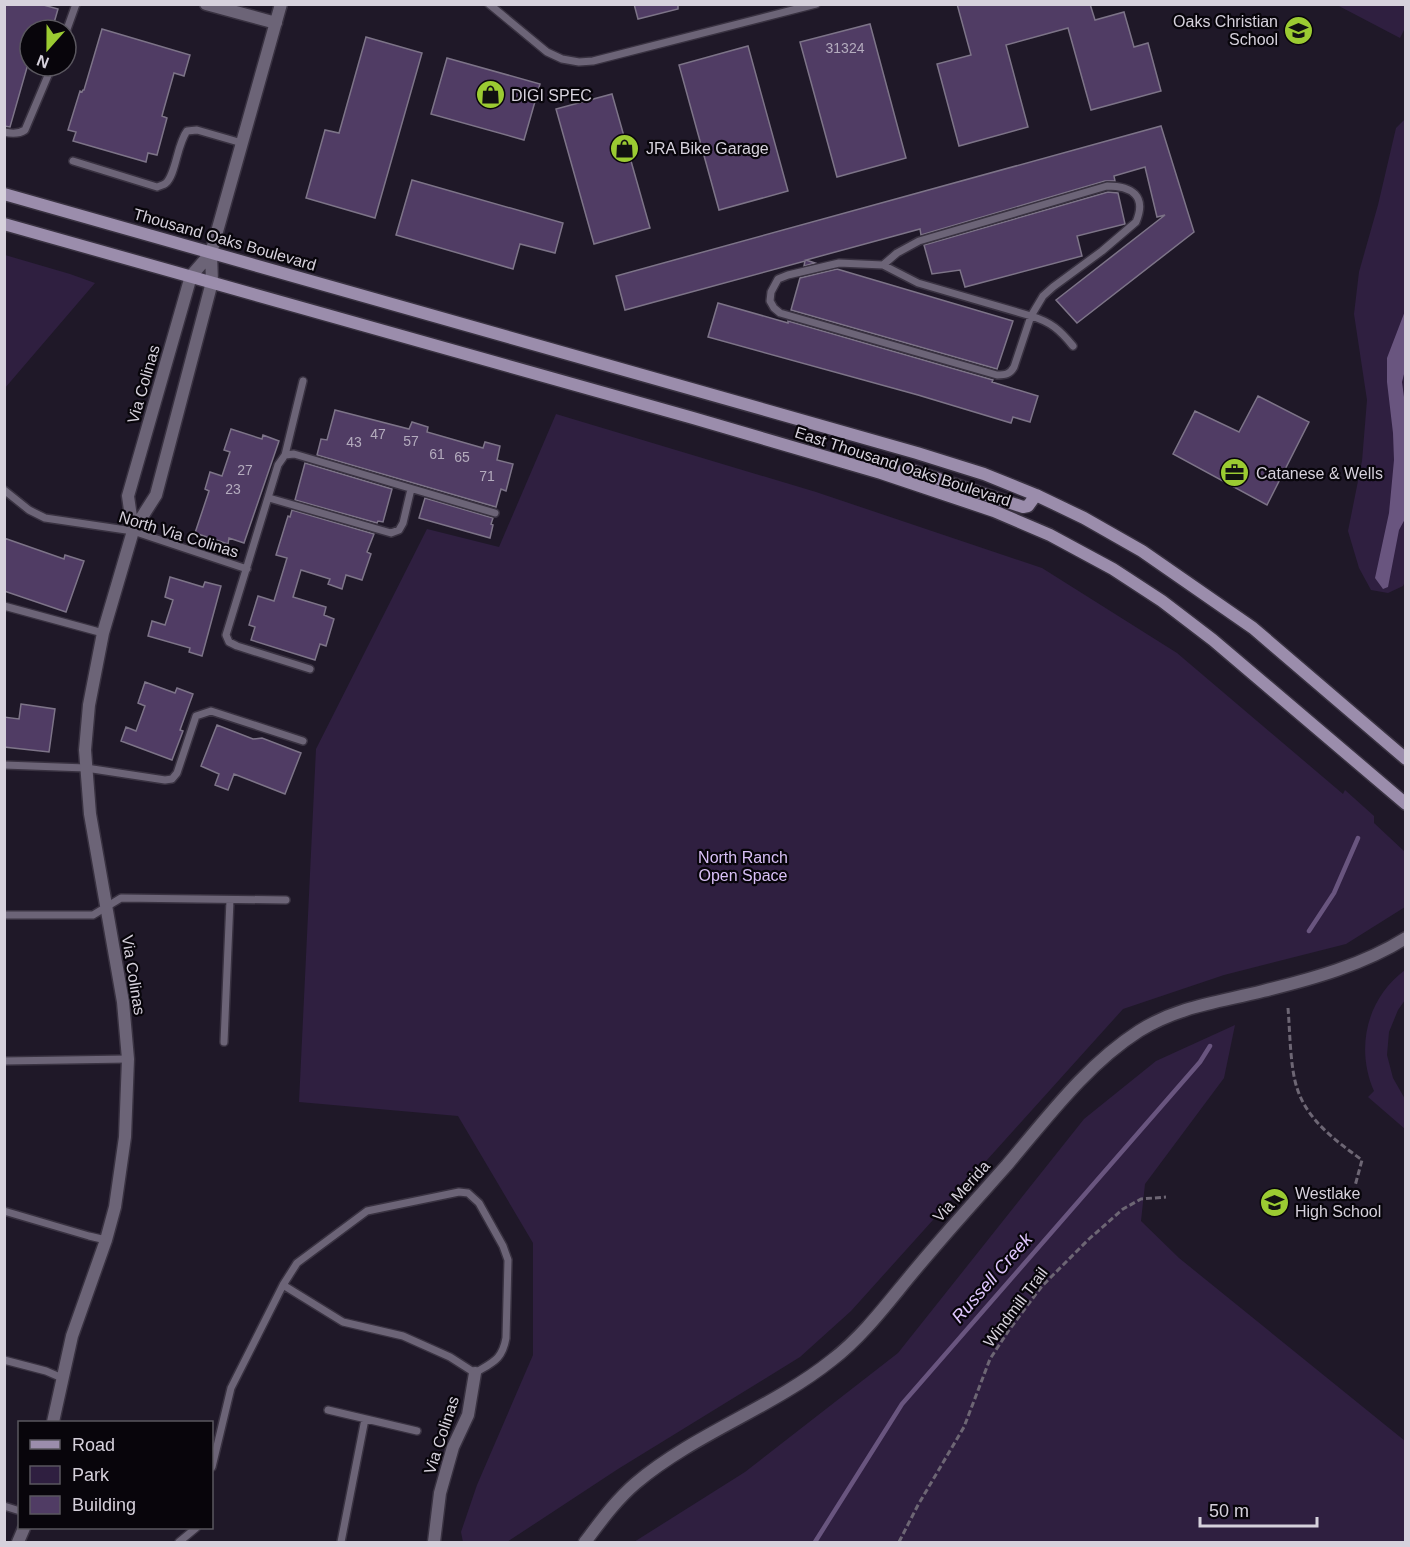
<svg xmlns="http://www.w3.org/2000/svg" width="1410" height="1547" font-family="Arial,sans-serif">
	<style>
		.green { fill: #2f1f40 }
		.water { fill: #69557f }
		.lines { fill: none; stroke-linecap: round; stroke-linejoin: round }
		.stream { stroke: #69557f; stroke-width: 4.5 }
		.building { fill: #503c64; stroke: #7d7488; stroke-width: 1.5 }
		.lane-casing { stroke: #393241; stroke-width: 10 }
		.street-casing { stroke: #393241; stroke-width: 15 }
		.secondary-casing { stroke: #393241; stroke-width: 15 }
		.path { stroke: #6d6674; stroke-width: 3; stroke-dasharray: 6 3; stroke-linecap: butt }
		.lane { stroke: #6c6477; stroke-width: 7 }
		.street { stroke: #6c6477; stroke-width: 12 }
		.secondary { stroke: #9b8dac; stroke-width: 12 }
		.labels { text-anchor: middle; stroke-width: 4.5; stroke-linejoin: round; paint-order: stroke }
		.number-label { font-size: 14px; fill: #b4acbe }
		.poi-label { font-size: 16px; fill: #d6d1dc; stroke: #08050b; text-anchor: start }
		.street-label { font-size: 16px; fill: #d6d1dc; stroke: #08050b }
		.park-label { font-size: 16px; fill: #d9c0f7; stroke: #08050b }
		.water-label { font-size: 18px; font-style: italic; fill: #e1c8ff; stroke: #08050b }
	</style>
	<rect width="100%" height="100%" fill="#1f1828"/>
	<path class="green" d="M1337,5H1405V28L1400,38Z
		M1405,119L1406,579L1403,586L1388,593L1371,590L1359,568L1348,531L1362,461L1367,400L1354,314L1359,272L1378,205L1396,128Z
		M5,255L70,274L95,283L5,388Z
		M556,414L816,492L1042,568L1177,653L1343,794L1345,790L1374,816V823L1405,852V907L1346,944L1224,975L1123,1009L851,1311L800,1357L618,1469L507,1542H463L461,1532L477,1485L533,1355V1243L458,1116L299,1102L316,749L427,529L499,547Z
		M1405,970V1000L1398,1010L1389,1032L1387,1055L1393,1078L1405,1099V1129L1368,1097L1374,1091C1355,1048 1367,998 1405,970Z
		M1235,1025L1224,1078L1145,1184L1141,1221L1179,1258L1405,1441V1542H634L745,1472L898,1353L1084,1119L1156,1061Z"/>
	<path class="water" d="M1405,311V370L1402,382L1406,412L1405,519L1399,530L1388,587L1383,589L1375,578L1389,513L1394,460L1393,433L1387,382V358Z"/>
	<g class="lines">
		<path class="stream" d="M1309,931L1334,893L1358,838
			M815,1542L902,1404L1200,1062L1210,1046"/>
	</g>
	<path class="building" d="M4,4H40L58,9L52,30H30V57L10,127L4,126Z
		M634,4H678V9L638,19Z
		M957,4H1090L1095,20L1124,12L1134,47L1148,43L1161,91L1091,110L1068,28L1006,45L1028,127L959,146L937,64L971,55Z
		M870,24L906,158L837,177L800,42Z
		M102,29L190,55L184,76L174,73L163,112L162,116L167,118L157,155L148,153L146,162L73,141L76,132L68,130L80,91L82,92L83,90H84Z
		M366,37L422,53L375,218L306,198L325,130L339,133Z
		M748,46L788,191L719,210L679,65Z
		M447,58L540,84L524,140L431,114Z
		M612,94L650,228L594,244L556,109Z
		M1161,126L1194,232L1077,323L1056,300L1165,215L1157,217L1145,167L1114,176L1115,181H1105L921,235L920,229L806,260L815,263L804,266L805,261L625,310L616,276Z
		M412,180L563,223L555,253L520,244L513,269L396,235Z
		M1108,192L1118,193L1125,224L1077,236L1082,256L965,287L960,270L932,274L924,245Z
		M837,269L1013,321L997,369L791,310L800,278Z
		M718,303L788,323V321L993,380L992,382L1038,396L1030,422L1013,417L1011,423L918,395L708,337Z
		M1258,396L1309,422L1267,505L1173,454L1195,411L1239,432Z
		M335,410L409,429L412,422L428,427L427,432L483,448L485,442L500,446L497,460L513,464L506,491L501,489L496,507L317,455L321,439L327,440Z
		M231,429L262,439L263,435L279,441L244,543L229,538L228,544L195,533L209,491L205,489L210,472L222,476L230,452L224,450Z
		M305,463L392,489L383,522L378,521L377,523L295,500Z
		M425,498L493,518L491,524L493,525L490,538L419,518Z
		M292,510L374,534L367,552L371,554L362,580L346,575L342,589L328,584L330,579L301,570L293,597L326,607L324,615L334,619L326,646L320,644L315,660L251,640L255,627L249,625L258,596L274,601L287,558L276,555L288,516L290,517Z
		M4,538L64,559L65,555L84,561L66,612L4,591Z
		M170,577L203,587L205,582L221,586L202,656L189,652L190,648L148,636L152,621L165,625L173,600L165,597Z
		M145,682L175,693L177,688L193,694L180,730L183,731L172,760L121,741L126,727L136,731L145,706L138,703Z
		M21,704L55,709L49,752L4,747V717L19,719Z
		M217,725L253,739L262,738L301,753L285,794L234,774L228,790L215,785L219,774L201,766Z"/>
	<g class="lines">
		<defs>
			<path id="lane" d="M489,4L547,52L562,59L579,62L593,61L816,4
				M66,32L76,4
				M4,132C12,134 19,134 25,130L52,66
				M73,161L157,187C159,186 164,185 166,183C176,174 177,144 187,131L197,130L242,143
				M883,265L897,253L919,241L1107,186C1132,186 1147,196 1136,222L1102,251L1053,287L1043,296L1031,316L1014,367C1010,374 1006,375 997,375L780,313L774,308L770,301L771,292L778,279L788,275L839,263L883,265L918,283L1031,316C1051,322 1060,330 1073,346
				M285,455L303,381
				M4,490L29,510L45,518L133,531L247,569
				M269,498L391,533L399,530L403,523L411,489
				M4,606L103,633
				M310,669L237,646L229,642L226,635L278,465L285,455L294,454L495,513
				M4,765L86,768L165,780L172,779L177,773L196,716L211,711L303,741
				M4,915H93L121,898L286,900
				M224,1042L230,900
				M4,1061L128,1059
				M4,1211L89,1236L106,1240
				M4,1360L46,1371L62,1378
				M328,1410L417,1431
				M212,1467L231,1388L283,1285L297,1263L367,1211L459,1192L468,1193L479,1203L503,1246L508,1260L506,1338C502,1360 493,1362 475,1373L450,1357L403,1336L343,1322L283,1285
				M4,1506L20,1511
				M179,1542L196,1528
				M341,1542L365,1419"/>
			<path id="street" d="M206,4L276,23
				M133,531L128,496L191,276L211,253
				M53,1422L72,1336L106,1240L115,1207L125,1137L128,1059L123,1002L90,814L85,750L89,705L103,633L133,531L156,495L212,282L211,253L281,4
				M18,1542L24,1528
				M434,1542L440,1493L453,1447L468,1415L475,1373
				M585,1542C601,1521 616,1500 636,1483C694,1434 772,1408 832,1360C862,1337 886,1305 910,1276C941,1238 974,1202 1007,1165C1047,1118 1086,1065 1139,1031C1179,1006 1220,1002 1263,991C1312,979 1363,965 1406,938"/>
			<path id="secondary" d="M4,194L917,453L984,474L1036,495L1084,518L1142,551L1253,628L1406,759
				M4,224L693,418L881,473L994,511L1050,535L1113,569L1162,601L1213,640L1406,804
				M885,473L911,470L1023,507L1028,506L1036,495"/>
		</defs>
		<use href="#lane" class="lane-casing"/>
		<use href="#street" class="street-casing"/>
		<use href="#secondary" class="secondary-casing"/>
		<path class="path" d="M1288,1008C1290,1031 1290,1067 1297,1088C1307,1120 1336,1141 1362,1160L1355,1186
			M899,1542L918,1505L964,1427L990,1359L1009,1330L1042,1286L1089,1239L1123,1209L1141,1199L1166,1197"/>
		<use href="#lane" class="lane"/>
		<use href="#street" class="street"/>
		<use href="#secondary" class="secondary"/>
	</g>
	<defs>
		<symbol id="school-disc" viewBox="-11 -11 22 22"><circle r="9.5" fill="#9bcb32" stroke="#08050b"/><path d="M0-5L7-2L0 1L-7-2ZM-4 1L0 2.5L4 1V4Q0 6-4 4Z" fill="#111"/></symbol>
		<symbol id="shop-disc" viewBox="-11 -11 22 22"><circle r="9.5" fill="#9bcb32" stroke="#08050b"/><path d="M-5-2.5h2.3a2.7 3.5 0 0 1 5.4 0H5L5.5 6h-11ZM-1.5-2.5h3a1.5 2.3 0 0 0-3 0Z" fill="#111"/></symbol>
		<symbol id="office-disc" viewBox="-11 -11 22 22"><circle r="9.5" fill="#9bcb32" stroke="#08050b"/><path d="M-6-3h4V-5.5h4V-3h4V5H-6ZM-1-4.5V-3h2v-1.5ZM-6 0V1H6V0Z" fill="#111"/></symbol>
	</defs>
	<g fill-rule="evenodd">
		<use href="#school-disc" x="1282" y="14" width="33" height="33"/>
		<use href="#shop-disc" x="474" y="78" width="33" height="33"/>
		<use href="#shop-disc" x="608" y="132" width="33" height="33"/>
		<use href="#office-disc" x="1218" y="456" width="33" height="33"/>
		<use href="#school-disc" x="1258" y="1186" width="33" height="33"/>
	</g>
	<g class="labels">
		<g class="number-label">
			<text x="845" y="53">31324</text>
			<text x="378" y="439">47</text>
			<text x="411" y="446">57</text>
			<text x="354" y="447">43</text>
			<text x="437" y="459">61</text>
			<text x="462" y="462">65</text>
			<text x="245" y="475">27</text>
			<text x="487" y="481">71</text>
			<text x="233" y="494">23</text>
		</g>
		<g class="poi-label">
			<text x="1278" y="27" text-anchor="end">Oaks Christian<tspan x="1278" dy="18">School</tspan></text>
			<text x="511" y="101">DIGI SPEC</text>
			<text x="646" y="154">JRA Bike Garage</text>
			<text x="1256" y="479">Catanese &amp; Wells</text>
			<text x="1295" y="1199">Westlake<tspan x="1295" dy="18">High School</tspan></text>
		</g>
		<g class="street-label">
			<text transform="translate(225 239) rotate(16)" y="6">Thousand Oaks Boulevard</text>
			<text transform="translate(143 384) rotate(-74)" y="6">Via Colinas</text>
			<text transform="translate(903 466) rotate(18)" y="6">East Thousand Oaks Boulevard</text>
			<text transform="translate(179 534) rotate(17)" y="6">North Via Colinas</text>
			<text transform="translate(134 975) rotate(81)" y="6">Via Colinas</text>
			<text transform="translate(961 1191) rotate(-48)" y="6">Via Merida</text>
			<text transform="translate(1015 1307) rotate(-53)" y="6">Windmill Trail</text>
			<text transform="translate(441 1435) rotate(-72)" y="6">Via Colinas</text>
		</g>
		<g class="park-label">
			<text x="743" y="863">North Ranch<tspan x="743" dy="18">Open Space</tspan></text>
		</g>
		<g class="water-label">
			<text transform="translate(992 1278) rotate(-49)" y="6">Russell Creek</text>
		</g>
	</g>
	<rect width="1410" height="1547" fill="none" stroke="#d6d1dc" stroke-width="12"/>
	<rect x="18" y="1421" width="195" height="108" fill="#08050b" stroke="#5a575f" stroke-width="1.5"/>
	<rect x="30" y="1440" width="30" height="9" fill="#9b8dac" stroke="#5a575f" stroke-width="1.5"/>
	<text x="72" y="1451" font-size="18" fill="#d6d1dc">Road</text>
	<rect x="30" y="1466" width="30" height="18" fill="#2f1f40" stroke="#5a575f" stroke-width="1.5"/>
	<text x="72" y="1481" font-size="18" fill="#d6d1dc">Park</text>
	<rect x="30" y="1496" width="30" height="18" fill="#503c64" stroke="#5a575f" stroke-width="1.5"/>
	<text x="72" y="1511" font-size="18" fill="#d6d1dc">Building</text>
	<g transform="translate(48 48) rotate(201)"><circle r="28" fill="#08050b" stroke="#5a575f" stroke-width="1.5"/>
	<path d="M0-4.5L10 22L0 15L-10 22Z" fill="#9bcb32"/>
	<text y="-9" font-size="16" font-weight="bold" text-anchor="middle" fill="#d6d1dc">N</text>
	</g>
	<path d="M1200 1517v9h117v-9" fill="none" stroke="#d6d1dc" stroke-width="3"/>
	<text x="1209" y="1517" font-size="18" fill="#d6d1dc" stroke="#08050b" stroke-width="4.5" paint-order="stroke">50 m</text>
</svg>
